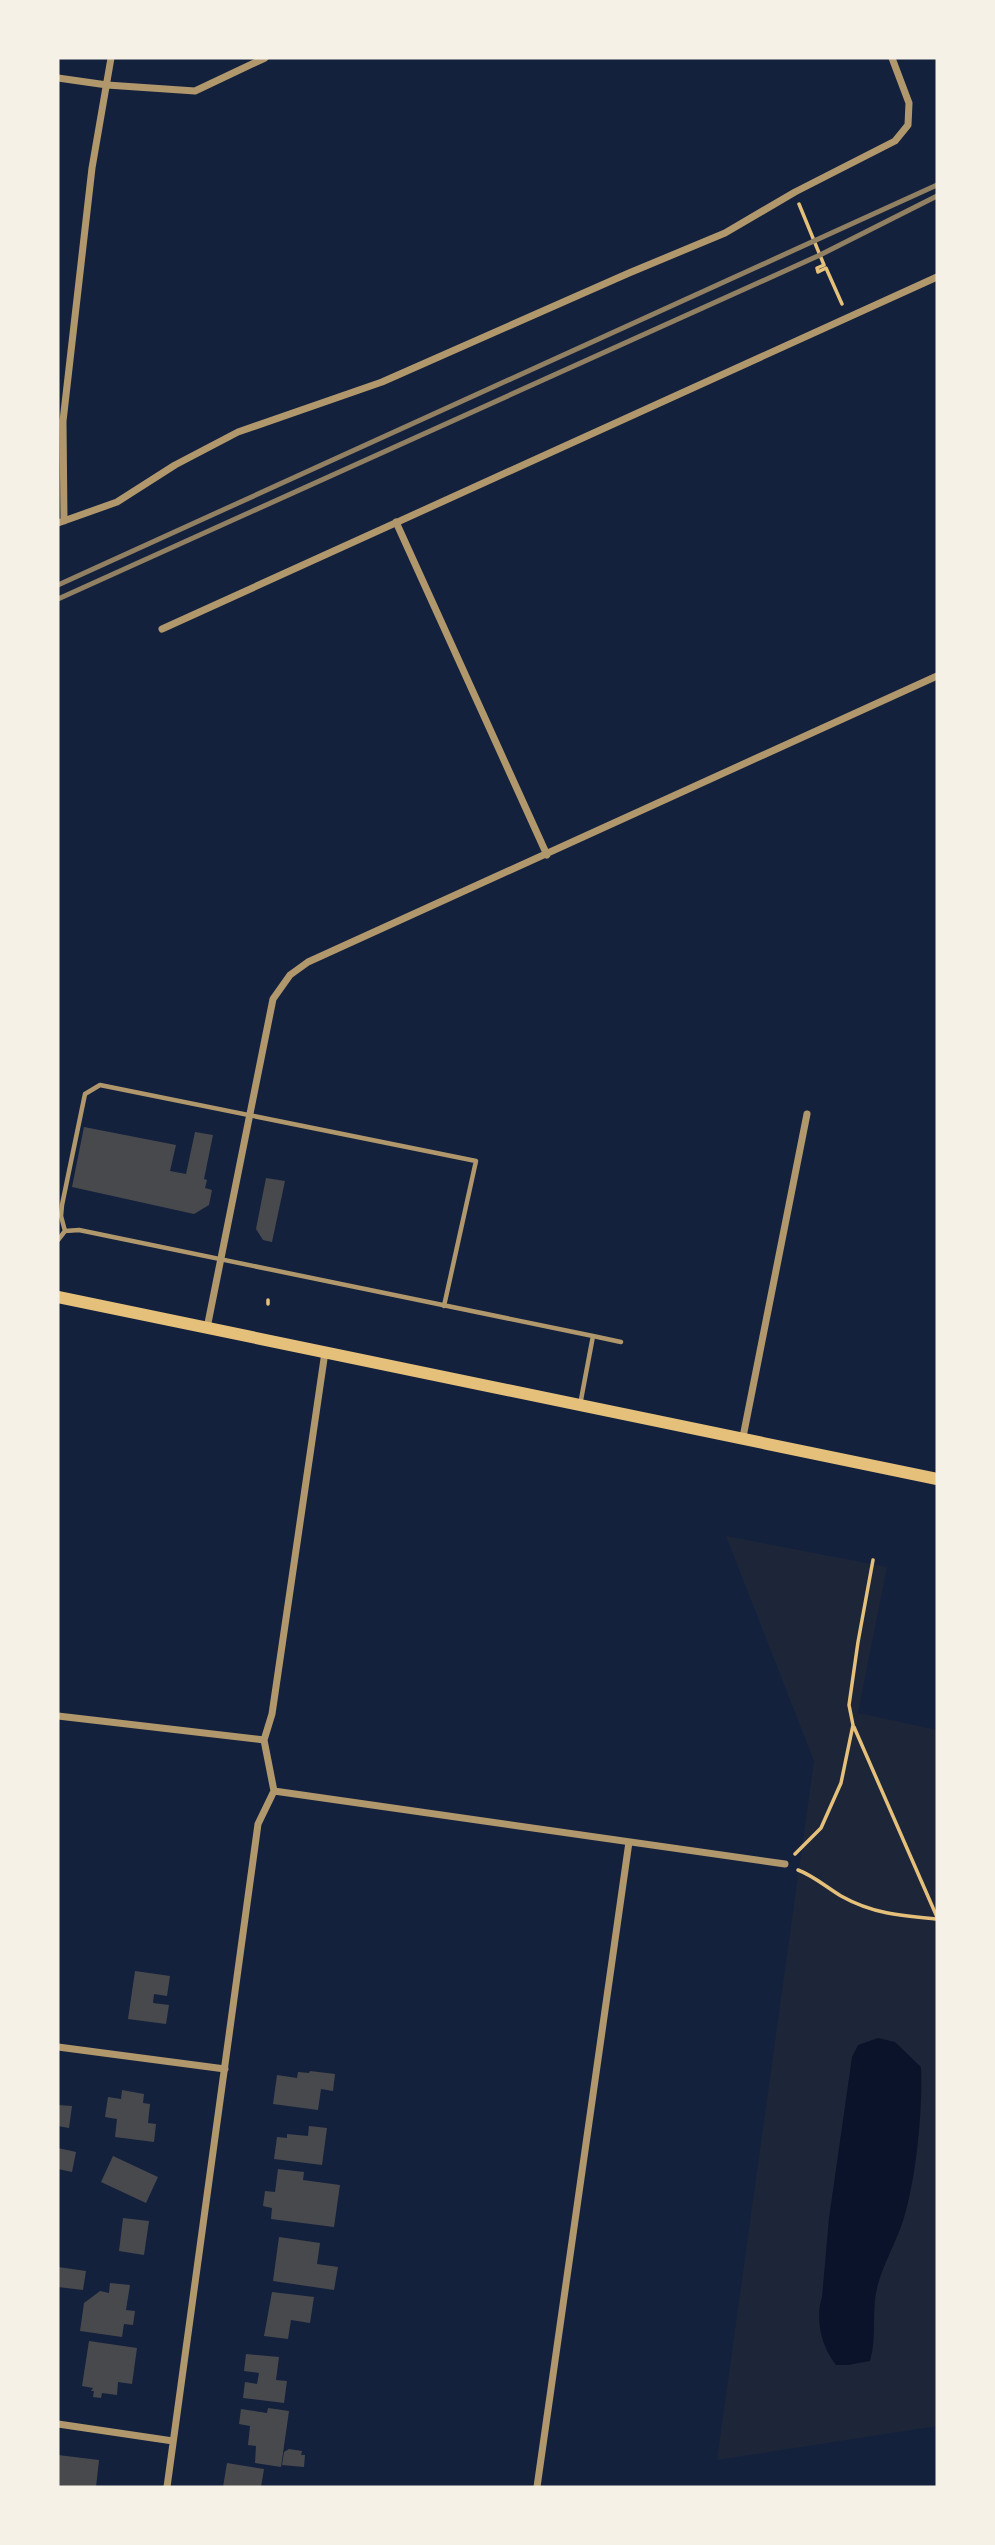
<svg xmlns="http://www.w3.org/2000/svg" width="995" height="2545" font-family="'Public Sans',sans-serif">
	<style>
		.green { fill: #1d2539 }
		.water { fill: #0b132b }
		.building { fill: #48494c }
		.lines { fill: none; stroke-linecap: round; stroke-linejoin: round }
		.path { stroke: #e5c07b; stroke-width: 3.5 }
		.service { stroke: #b1986c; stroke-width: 4.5 }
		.minor { stroke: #b1986c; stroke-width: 7 }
		.secondary { stroke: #e5c07b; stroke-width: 12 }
		.rail { stroke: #918062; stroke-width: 5 }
	</style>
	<rect width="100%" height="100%" fill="#14213d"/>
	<path class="green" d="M726,1536L887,1567L858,1713L937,1730V2426L717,2460L814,1761Z"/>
	<path class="water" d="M878,2038L895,2042L921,2067C923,2110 916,2181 903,2221C896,2242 885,2261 879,2281C870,2307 878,2334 870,2361L848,2365H836C821,2346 815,2319 822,2297L829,2218L852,2057L858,2045Z"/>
	<path class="building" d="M84,1127L176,1145L170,1171L186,1174L195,1132L213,1135L204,1179L207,1180L205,1188L212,1190L209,1205L194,1214L72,1187Z
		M266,1178L285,1181L272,1242L263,1240L256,1229Z
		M135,1971L170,1976L167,1996L154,1994L153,2003L169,2005L166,2024L128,2019Z
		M310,2071L335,2074L333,2091L321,2089L318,2110L273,2104L277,2075L297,2078L298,2072L309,2073Z
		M122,2090L144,2094L143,2103L150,2104L148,2123L156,2124L154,2142L115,2137L117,2119L105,2117L108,2097L121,2099Z
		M58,2105L72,2106L69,2128L58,2126Z
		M309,2126L327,2128L322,2165L274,2159L277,2137L287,2138V2134L308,2136Z
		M58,2148L76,2152L72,2172L58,2169Z
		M113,2156L158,2177L146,2203L101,2182Z
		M278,2169L304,2172L303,2180L340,2185L334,2227L271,2219L272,2208L263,2206L265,2191L275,2192Z
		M123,2218L149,2221L144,2255L119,2251Z
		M279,2237L320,2243L317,2264L338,2267L334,2290L273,2281Z
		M58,2267L86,2271L83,2290L58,2287Z
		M110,2283L130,2285L126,2310L135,2311L133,2325L124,2324L122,2337L80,2331L84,2303L100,2291L109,2293Z
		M272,2292L314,2297L310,2323L291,2320L288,2339L264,2336Z
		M89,2341L137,2348L132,2384L118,2382L117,2395L102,2393L101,2398L93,2397L94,2391H91L93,2388L82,2386Z
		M246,2354L279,2357L276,2380L287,2381L284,2403L243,2398L245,2382L257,2384L259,2373L244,2371Z
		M268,2408L289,2411L281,2467L255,2463L256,2446L248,2445L250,2426L239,2424L241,2409L267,2413Z
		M289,2449L302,2451L301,2455H305L304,2467L282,2465L284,2452Z
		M58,2455L99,2460L96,2487H58Z
		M227,2463L264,2469L261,2487H223Z"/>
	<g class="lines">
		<path class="path" d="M799,204L824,265L817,268L818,272L826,268L842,304
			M268,1304V1300
			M854,1727L937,1917
			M795,1854L821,1828L841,1783L853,1725L849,1705L858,1642L873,1560
			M798,1870C814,1876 826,1887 841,1896C873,1914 902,1916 937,1919"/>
		<path class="service" d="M65,1231L61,1216L62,1205L85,1094L100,1085L476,1161L444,1306
			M58,1240L65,1231L79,1230L593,1336L580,1405
			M593,1336L621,1342"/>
		<path class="minor" d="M58,78L107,85L195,91L265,58
			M64,521L63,421L92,168L111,58
			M396,522L547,855
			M58,523L117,502L175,465L238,432L382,382L629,273L725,233L795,192L895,141L908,125L909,103L892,58
			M162,629L937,277
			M207,1328L273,999L290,975L308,962L937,676
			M743,1437L807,1114
			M58,1716L264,1740
			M274,1791L785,1864
			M58,2047L225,2069
			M58,2424L173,2441
			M167,2487L258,1824L274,1791L264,1740L272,1714L325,1352
			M537,2487L629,1842"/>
		<path class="secondary" d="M58,1297L937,1479"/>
		<path class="rail" d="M58,585L937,185
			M58,599L820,255L937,196"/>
	</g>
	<rect width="995" height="2545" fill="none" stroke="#f6f1e7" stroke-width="119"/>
</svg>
